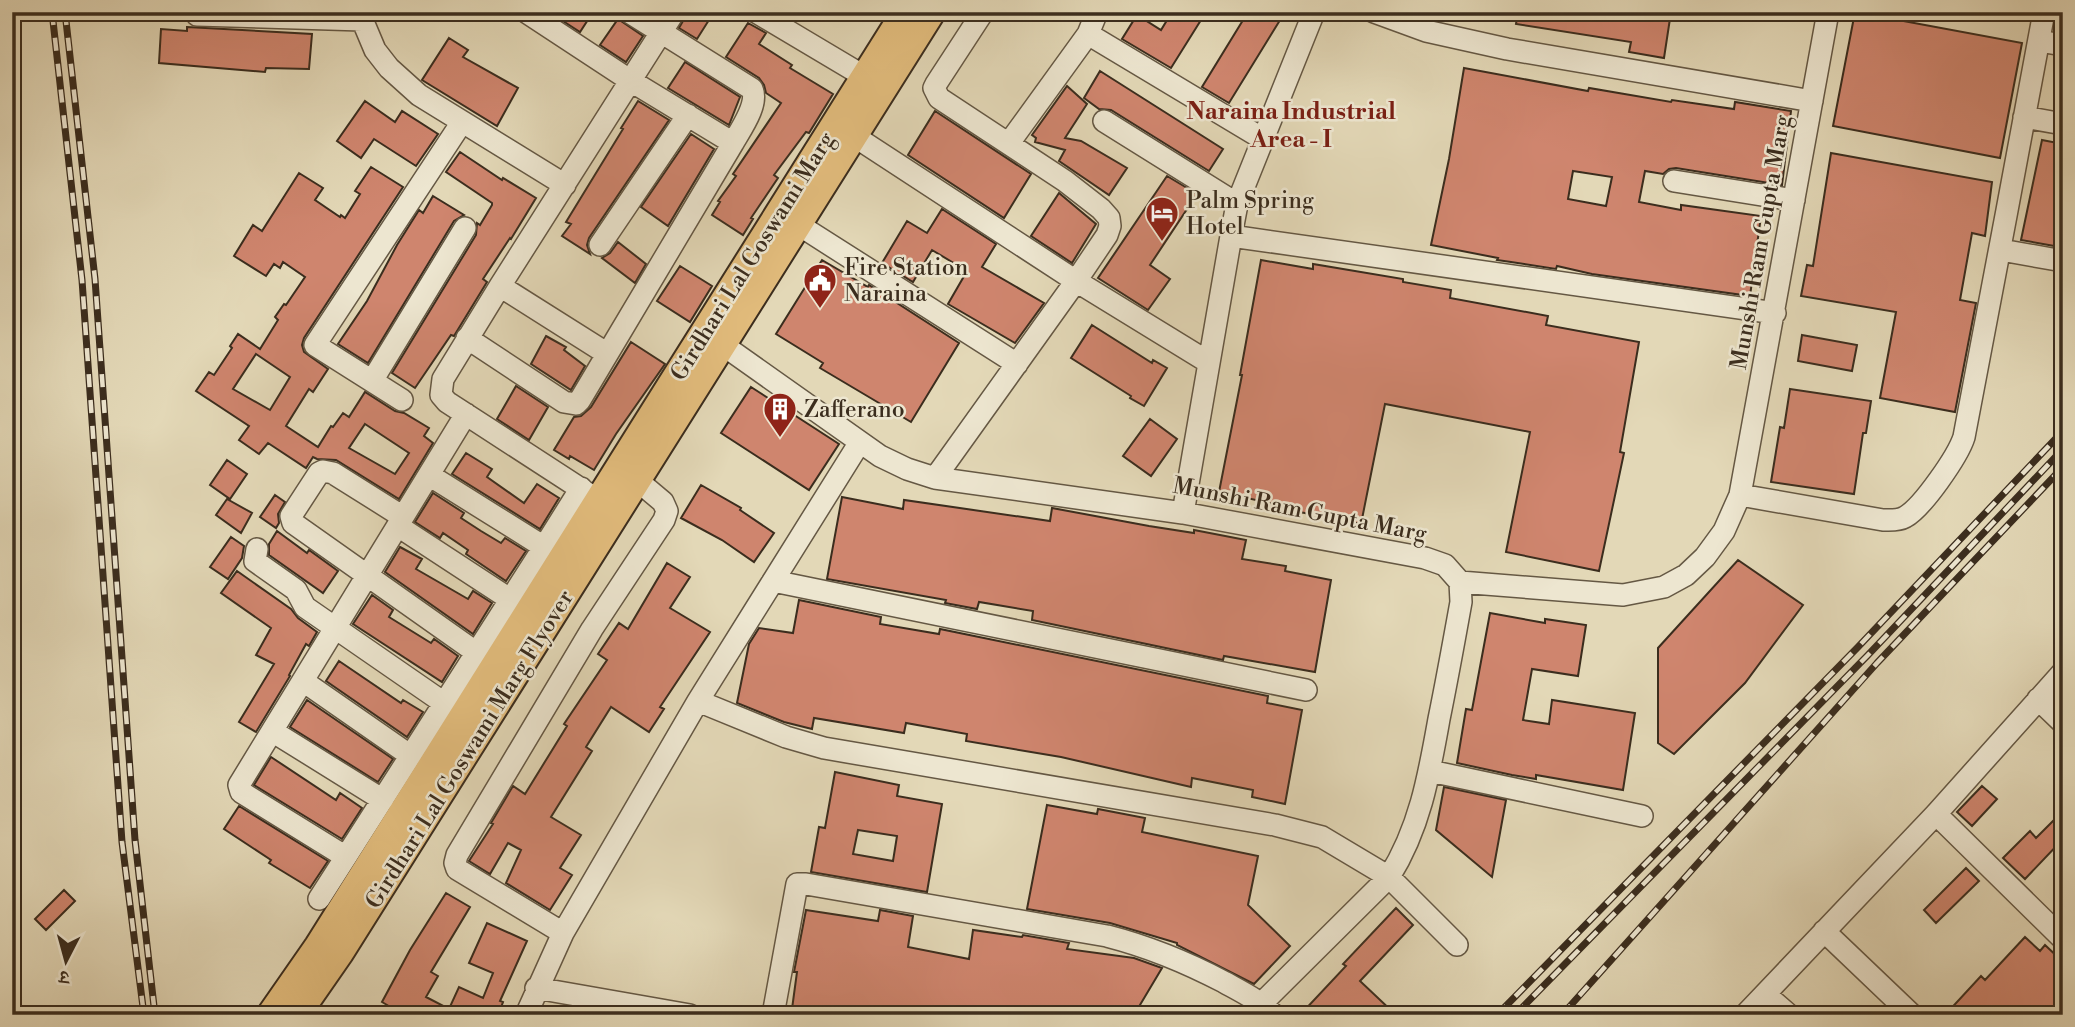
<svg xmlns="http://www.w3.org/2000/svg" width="2075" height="1027" font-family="'Libre Bodoni','Noto Serif Devanagari',serif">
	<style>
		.building { fill: #cf856e; stroke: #3b2d1e; stroke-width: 2; fill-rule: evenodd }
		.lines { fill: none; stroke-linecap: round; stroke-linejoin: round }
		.minor-casing { stroke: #655844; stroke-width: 24 }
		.major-casing { stroke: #3b2d1e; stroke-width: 30 }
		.minor { stroke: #ede6d0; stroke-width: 21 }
		.major { stroke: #e2bc7c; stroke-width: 26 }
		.rail-casing { stroke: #3b2d1e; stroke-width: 7 }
		.rail { stroke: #ede6d0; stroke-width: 4.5; stroke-dasharray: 13; stroke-linecap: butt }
		.labels { text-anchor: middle; stroke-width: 5; stroke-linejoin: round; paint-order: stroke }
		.poi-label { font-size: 23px; fill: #3b2d1e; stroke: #ede6d0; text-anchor: start }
		.street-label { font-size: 23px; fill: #3b2d1e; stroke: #ede6d0 }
		.neighbourhood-label { font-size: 24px; font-weight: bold; fill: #7a1f14; stroke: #ede6d0 }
	</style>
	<rect width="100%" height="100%" fill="#e3d8b7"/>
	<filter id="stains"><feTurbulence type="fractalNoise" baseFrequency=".00286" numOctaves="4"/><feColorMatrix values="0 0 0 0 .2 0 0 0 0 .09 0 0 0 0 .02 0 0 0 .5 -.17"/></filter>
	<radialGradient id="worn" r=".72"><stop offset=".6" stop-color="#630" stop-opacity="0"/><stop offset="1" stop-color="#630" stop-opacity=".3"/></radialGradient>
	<path class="building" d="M569,12H593L580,32L563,21Z
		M688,12H714L697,39L679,28Z
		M1172,12H1206L1171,68L1122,39L1137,15L1161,30Z
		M1248,12H1285L1229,103L1202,87Z
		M1518,12H1671L1664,58L1629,52L1631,42L1516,24Z
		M1855,12L2022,43L2000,158L1833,126Z
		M618,19L643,36L626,62L600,45Z
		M748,23L766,33L759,44L792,65L790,68L833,94L809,133L806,132L774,175L778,178L751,218L753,219L743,235L712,215L720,202L718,201L736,176L733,174L781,103L766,93L764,85L759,78L726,57Z
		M187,27L312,34L309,69L266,68L265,72L159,63L161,29L187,31Z
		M449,38L468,50L463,57L518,88L497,126L422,80Z
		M685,62L740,97L729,125L668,88Z
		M1464,68L1588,91L1589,88L1671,102L1672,100L1734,109L1735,102L1791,111L1782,185L1676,168L1669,169L1663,174L1645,171L1639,202L1681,210V205L1761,216L1750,296L1592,274L1557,266L1556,269L1511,262L1497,260L1498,258L1431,245L1449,159ZM1573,171L1612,177L1606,206L1568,199Z
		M1100,71L1223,149L1209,171L1111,110L1099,109L1084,98Z
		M1067,86L1087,104L1065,138L1081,141L1127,168L1109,195L1059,161L1065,150L1035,142L1036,138L1032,135Z
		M365,101L395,122L402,111L438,134L416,166L374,139L361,158L337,141Z
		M638,101L669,120L589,238L587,245L590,254L562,236L571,224L566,222L623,129L621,128Z
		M935,111L1031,174L1004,218L908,155Z
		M691,134L714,149L668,226L641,207Z
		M2042,140L2063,144V210L2060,247L2021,240Z
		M460,152L502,180L503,178L536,198L511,239L510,238L483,279L487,282L454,336L451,335L415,388L392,373L476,235L477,223L480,225L492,205V203L446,172Z
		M1831,153L1992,182L1985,236L1972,233L1960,300L1976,303L1955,412L1880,398L1896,312L1801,296L1807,265L1813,266Z
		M371,167L403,187L304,338L302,345L304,352L328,369L313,392L309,389L286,426L318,447L331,426L333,427L343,413L349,417L365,392L395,411L404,413L429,428L424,436L433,443L399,499L336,460L317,459L313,457L306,468L268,443L259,454L239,440L249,426L196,391L209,372L214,375L232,348L230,346L238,334L260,349L278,320L275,317L284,304L286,305L305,277L283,262L280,268L274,264L266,276L234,256L253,225L262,231L299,173L323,188L315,200L340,217L341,215L345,218L360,194L355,191ZM256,354L290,377L270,410L233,389ZM365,424L409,453L395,474L349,448Z
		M1167,176L1197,194L1150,265L1170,279L1148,310L1098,278Z
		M1059,193L1096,224L1072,263L1031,236Z
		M433,196L464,215L454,221L368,363L338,344L367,301L397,245L419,210L423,213Z
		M942,209L996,244L982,267L1044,303L1015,343L948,304L967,271L932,250L913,282L882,263L907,221L927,233Z
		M618,242L646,264L635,283L602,258L610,253Z
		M822,260L868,287L869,285L959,343L911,422L820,368L823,363L776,334Z
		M1261,260L1313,269V264L1403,279V282L1451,290L1450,298L1548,316L1546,325L1639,342L1620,452L1624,453L1599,571L1506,552L1530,432L1385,404L1361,524L1274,507V504L1219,492L1242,375H1240Z
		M680,266L712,286L690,322L657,301Z
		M1092,325L1152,363L1153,360L1167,368L1144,406L1130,398L1131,396L1071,358Z
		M1802,335L1857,345L1852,371L1798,361Z
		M546,336L566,347L564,350L585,366L571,390L531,364Z
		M631,342L665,364L616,434L594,470L570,456L569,459L554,450L574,417L581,416L591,407Z
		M516,386L548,407L529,440L497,419Z
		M751,387L839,444L809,490L721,433Z
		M1790,389L1871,401L1866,433H1863L1854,494L1771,482L1780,427L1784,428Z
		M1150,419L1177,439L1151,476L1123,456Z
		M466,453L492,469L487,477L524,503L537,484L559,498L540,529L452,474Z
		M227,460L247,474L230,499L210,485Z
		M701,485L741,508L740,510L774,533L754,562L722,540L681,518Z
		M433,493L464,513L461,518L481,531L501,543L505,538L526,551L506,581L466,554L468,550L443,533L440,538L415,522Z
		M275,495L285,502L278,514L279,523L276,528L260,517Z
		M842,497L903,509L904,500L1050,521L1052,508L1149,526L1194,533V530L1246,540L1242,559L1286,566L1285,571L1331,580L1315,672L1224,656L1223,660L1032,620L1033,611L979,602L977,609L945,603L946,600L827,579Z
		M227,499L252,513L241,533L216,515Z
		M277,531L307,553L309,550L338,571L323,593L269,555V544Z
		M231,537L244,546L242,558L228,579L210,567Z
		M400,547L422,559L416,569L468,599L473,591L492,603L473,634L385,572Z
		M1738,560L1803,605L1745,683L1674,754L1658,743V648Z
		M667,563L690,577L670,608L710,632L660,707L664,709L649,732L611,707L586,747L592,751L551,817L581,835L560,868L572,875L550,910L506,883L521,850L508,843L490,874L469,861L493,824L491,823L513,786L525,794L567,726L564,724L607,660L598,654L619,623L628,629Z
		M237,571L291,609L298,618L317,632L309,646L306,644L289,675L290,676L256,732L239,722L274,664L256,655L271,628L221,593Z
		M372,595L393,610L389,617L431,643L434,639L458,656L442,682L353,624Z
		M799,600L881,617L880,624L939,634L940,629L1268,696L1267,703L1302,710L1285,804L1252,797L1253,790L1192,778L1191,787L1061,757L966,741L967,734L906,723L904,733L814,718L812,729L784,722L737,703L749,644L759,628L793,633Z
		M1490,613L1545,623V619L1586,625L1578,676L1532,669L1523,720L1549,724L1552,700L1635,713L1623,790L1536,775V779L1512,775L1457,763L1466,709L1472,710Z
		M339,661L401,703L403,700L423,712L407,737L326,681Z
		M307,700L393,759L378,782L290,727Z
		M271,757L336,800L340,793L362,808L342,839L254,785Z
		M835,772L899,785L897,796L942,804L927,892L811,872L819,827L825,828ZM858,830L897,836L893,861L853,854Z
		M1982,786L1997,799L1972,826L1957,812Z
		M1444,787L1506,800L1492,877L1436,830Z
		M1047,805L1097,814L1098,809L1145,818L1142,832L1258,856L1248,905L1290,946L1254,984L1177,945V943L1110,923L1027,909Z
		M239,806L328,861L310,888L269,863L271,860L224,829Z
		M2063,811V839L2025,879L2003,858L2030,831L2036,838Z
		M1966,868L1979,881L1936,923L1924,910Z
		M64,890L75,901L46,930L35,919Z
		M446,893L470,907L431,972L438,976L426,997L449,1009L459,987L483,998L493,973L469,963L487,923L527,941L500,1001L503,1002L498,1015H404L382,1002L410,950Z
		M1396,908L1413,925L1360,981L1396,1015H1300L1346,966L1343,964Z
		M806,910L878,921L880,910L913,916L908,947L969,959L973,930L1022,937L1023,935L1069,943L1067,949L1134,958L1162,968L1134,1015H833L792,1009L797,972H794Z
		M2025,937L2040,951L2045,945L2063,962V1015H1945L1981,976L1985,980Z"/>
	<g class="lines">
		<defs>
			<path id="minor" d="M359,12L375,50L389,68L419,95L565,185
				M629,12L752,89C759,104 741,129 733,143
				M756,12L877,84
				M1097,12L1088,34L1263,139
				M1314,12L1237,204L1231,236L1775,313
				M1374,12L1426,31L1507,49L1812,101
				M197,15L362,20
				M2039,41L2063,45
				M2024,117L2063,124
				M1104,121L1237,204
				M854,136L1076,281L1208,362
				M1009,143L1088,34
				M1674,181L1794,200
				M799,225L1017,364
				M600,245L688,115
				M2001,250L2063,261
				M500,286L606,353
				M467,338L564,402L576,404L580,400L733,143L631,81L526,12
				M711,339L723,345L880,456L907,469L935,478L1183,513L1425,558L1445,565L1460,582L1623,595L1664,587L1686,575L1705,557L1724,531L1740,495L1828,12
				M372,381L465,228
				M402,400L315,345L462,122
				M860,442L698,701L786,737L824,748L1275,825L1322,837L1389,877L1457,945
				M429,475L544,547L581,488
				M935,478L1076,281L1107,235L1110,226L1109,218L1101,209L1065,181L939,98L934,88L936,84L983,12
				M1740,495L1883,520C1890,520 1898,521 1905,517C1922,508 1958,456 1964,437C1992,295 2017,154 2044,12
				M598,500L447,402L441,395L443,379L500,286L674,12
				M1183,513L1231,236
				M403,517L333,473L323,471L319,473L291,516L293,523L477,653
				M398,526L511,600
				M257,549L255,561L296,590L305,607L444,703
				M773,581L1306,690
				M303,681L411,756
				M2038,699L2063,723
				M272,731L383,800
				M1430,771L1642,816
				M1936,814L2063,939
				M346,857L241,792L239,785L466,414
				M319,899L544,547
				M1824,931L1912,1015
				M563,933L457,869L455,863L457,855L592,629L664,520L667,511L663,502L638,481
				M536,988L690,1015
				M1765,994L1789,1015
				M526,1015L563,933L698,701
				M773,1015L797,884H806L1107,936C1150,947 1186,962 1224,982C1242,992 1259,1000 1274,1015
				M1250,1015L1389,877C1420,828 1429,775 1439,719C1447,680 1454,641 1461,602L1460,582
				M1745,1015L1936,814L2063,672"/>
			<path id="major" d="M270,1015L318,946L905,12
				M297,1015L340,953L932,12"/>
		</defs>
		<use href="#minor" class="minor-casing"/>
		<use href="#major" class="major-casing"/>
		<use href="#minor" class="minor"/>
		<use href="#major" class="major"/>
		<defs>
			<path id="rail" d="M52,12L82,280L122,842L144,1015
				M65,12L95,279L135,840L155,1015
				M1497,1015L1858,647L2063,431
				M1515,1015L1868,655L2063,449
				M1562,1015L1877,663L2063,467"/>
		</defs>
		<use href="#rail" class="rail-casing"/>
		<use href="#rail" class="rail"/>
	</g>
	<defs>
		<symbol id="hotel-pin" viewBox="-11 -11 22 30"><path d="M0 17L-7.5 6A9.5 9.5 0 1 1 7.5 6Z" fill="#8f2418" stroke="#ede6d0"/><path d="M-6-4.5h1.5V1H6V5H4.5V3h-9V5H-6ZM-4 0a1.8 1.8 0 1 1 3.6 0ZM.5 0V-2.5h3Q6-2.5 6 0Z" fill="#fff"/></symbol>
		<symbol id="civic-pin" viewBox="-11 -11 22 30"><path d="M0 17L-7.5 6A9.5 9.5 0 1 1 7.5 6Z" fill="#8f2418" stroke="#ede6d0"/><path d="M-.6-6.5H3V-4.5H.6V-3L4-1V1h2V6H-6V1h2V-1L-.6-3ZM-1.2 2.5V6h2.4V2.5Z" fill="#fff"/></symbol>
		<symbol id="building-pin" viewBox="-11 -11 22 30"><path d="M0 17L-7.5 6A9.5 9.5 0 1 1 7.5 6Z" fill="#8f2418" stroke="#ede6d0"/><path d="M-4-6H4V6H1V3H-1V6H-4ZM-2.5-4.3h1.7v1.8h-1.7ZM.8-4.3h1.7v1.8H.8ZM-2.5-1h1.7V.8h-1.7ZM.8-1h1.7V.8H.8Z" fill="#fff"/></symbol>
	</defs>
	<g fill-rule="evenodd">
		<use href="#hotel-pin" x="1143" y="194" width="38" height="52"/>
		<use href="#civic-pin" x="801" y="261" width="38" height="52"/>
		<use href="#building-pin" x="761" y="390" width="38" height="52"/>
	</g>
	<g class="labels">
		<g class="poi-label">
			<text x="1186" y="208">Palm Spring<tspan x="1186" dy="26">Hotel</tspan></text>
			<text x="844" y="275">Fire Station<tspan x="844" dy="26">Naraina</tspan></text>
			<text x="804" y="417">Zafferano</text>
		</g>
		<g class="street-label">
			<text transform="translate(1760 242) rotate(-80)" y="8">Munshi Ram Gupta Marg</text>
			<text transform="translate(752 256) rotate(-58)" y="8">Girdhari Lal Goswami Marg</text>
			<text transform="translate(1300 509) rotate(11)" y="8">Munshi Ram Gupta Marg</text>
			<text transform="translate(469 749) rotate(-58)" y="8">Girdhari Lal Goswami Marg Flyover</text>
		</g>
		<g class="neighbourhood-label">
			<text x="1291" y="119">Naraina Industrial<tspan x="1291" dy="28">Area - I</tspan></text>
		</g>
	</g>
	<rect width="2075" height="1027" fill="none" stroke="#e3d8b7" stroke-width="42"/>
	<rect x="14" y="14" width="2047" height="999" fill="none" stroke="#3b2d1e" stroke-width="3.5"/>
	<rect x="21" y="21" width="2033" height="985" fill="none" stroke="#3b2d1e" stroke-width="2"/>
	<g transform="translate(66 961) rotate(186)" stroke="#ede6d0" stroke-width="5" paint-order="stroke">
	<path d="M0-5L12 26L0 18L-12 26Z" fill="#3b2d1e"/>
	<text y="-10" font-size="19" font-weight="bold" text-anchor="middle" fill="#3b2d1e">उ</text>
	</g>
	<rect width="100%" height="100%" filter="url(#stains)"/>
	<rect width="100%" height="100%" fill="url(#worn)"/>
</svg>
